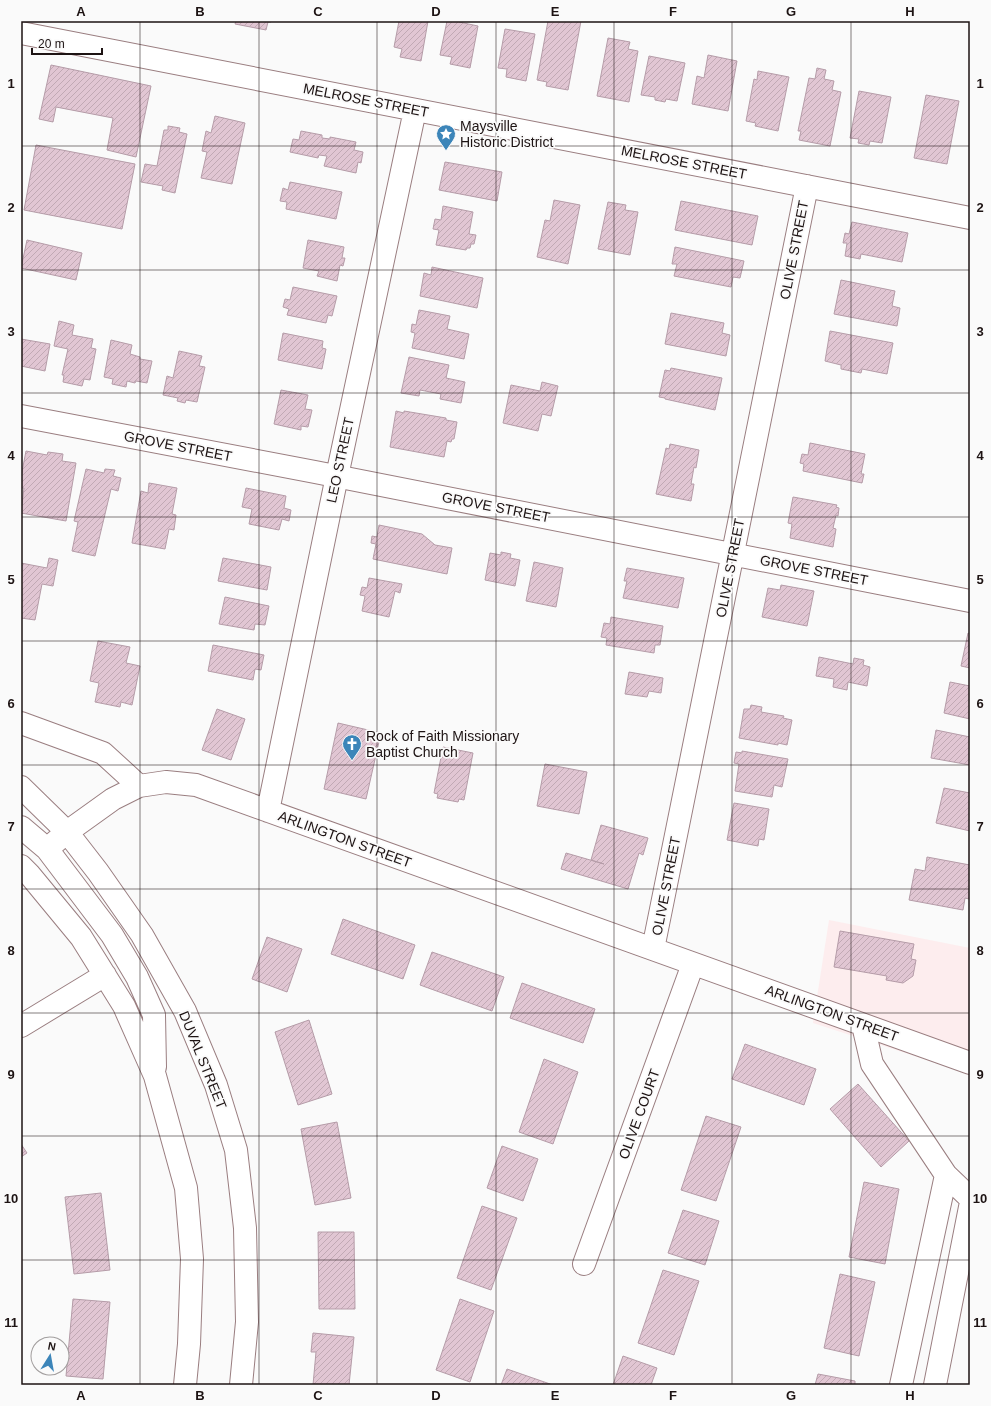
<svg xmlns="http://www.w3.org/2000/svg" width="991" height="1406" font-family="Arial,sans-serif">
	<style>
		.built { fill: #fdedee }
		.building { fill: url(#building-hatch); stroke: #b59ca8 }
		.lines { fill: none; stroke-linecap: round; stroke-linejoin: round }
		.minor-casing { stroke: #9a7e80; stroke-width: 24 }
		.minor { stroke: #fff; stroke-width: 22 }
		.grid { fill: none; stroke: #1d1313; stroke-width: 1; stroke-opacity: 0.55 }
		.labels { text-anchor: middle; stroke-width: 3.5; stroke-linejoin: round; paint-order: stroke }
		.street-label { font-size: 14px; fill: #1d1313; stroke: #fafafa }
		.poi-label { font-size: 14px; fill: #1d1313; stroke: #fafafa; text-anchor: start }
		.neatline { fill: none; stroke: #1d1313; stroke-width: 1.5 }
		.grid-label { font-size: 13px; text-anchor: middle; font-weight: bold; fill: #1d1313 }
	</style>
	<defs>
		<pattern id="building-hatch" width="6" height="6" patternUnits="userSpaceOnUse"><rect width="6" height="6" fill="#e1c6d3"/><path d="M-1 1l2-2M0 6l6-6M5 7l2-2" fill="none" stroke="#c1a9b4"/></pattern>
	</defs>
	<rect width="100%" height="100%" fill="#fafafa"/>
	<path class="built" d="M829,920L970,948V1074L813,1023Z"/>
	<path class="building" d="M236,21H271V22H268L266,30L235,24Z
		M399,21H428L421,61L400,57L402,49L394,47Z
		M447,21H459V22L478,26L470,68L450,64L452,57L440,55Z
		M548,21H581L568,90L546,86L547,82L537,80Z
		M505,29L535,34L526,81L506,77L507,69L498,68Z
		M608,38L630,42L628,49L638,51L629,102L597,96Z
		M708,55L737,61L728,111L692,104L697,76L704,78Z
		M649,56L685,63L677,101L666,99L665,102L655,100V97L641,95Z
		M51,65L151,86L136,157L107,150L113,118L56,107L53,122L39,119Z
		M817,68L826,70L824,79L834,81L832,90L841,92L830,146L799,140L801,131H798L809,78L815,79Z
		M758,71L789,77L778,131L755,126L756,123L746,121L754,79L757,80Z
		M859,91L891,97L882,143L870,141L869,145L858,143L859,139L850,138Z
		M926,95L959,101L947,164L914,158Z
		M215,116L245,123L232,184L201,178L207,152L202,151L206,131L211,133Z
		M168,126L180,128L179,132L187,134L175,193L162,190L163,186L141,182L145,164L157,166L164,130H168Z
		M301,131L322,135V138L330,139V137L356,142L354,150L363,152L361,163L358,162L356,173L324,166L327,156L319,155L318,158L290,152L293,139L299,140Z
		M36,145L135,164L122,229L24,210Z
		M445,162L502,172L497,201L439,190Z
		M290,182L342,192L336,219L286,209L287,202L280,201L283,188L288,190Z
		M554,200L580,205L568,264L537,257L545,220L550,221Z
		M681,201L758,216L752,245L675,230Z
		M608,202L626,205L625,210L638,212L630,255L598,249Z
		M443,206L473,212L469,234L476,235L474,244H471L470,248H467L466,250L436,245L439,230L433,229L435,219L441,220Z
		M852,222L908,233L902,262L861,254L860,259L845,256L847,243H843L845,233L849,234Z
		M27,240L82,253L76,280L21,268Z
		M308,240L344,247L342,258H345L343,266L340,265L337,281L317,276L319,271L303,268Z
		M675,247L744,261L740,278L733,277L731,287L674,276L677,264H672Z
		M432,267L483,278L477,308L420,296L424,273L431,275Z
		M841,280L895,291L892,306L900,308L897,326L834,314Z
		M293,287L337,296L332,316L328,315L326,323L287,315L289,309L283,307L285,299L290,300Z
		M419,310L450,316L447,329L469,334L464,359L412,348L415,333L411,332L412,324L416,325Z
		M671,313L724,323L722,333L730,335L726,356L665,344Z
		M59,321L74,325L72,335L93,339L91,348L96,349L90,380L84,379L82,386L63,382L64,375H62L68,349L54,346Z
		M830,331L893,343L887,374L862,369L861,373L841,369V365L825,361Z
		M283,333L323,341L322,348L326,349L322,369L278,360Z
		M21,339L50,344L45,371L21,366Z
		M111,340L132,345L130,354L140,357V359L152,361L147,383L136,381L135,383L127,381L126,387L112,384L113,379L104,377Z
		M179,351L202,356L199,366L205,367L197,402L186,400L185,403L177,401L178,398L163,395L167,376L173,378Z
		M409,357L449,365L446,378L465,382L461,403L440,399L441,394L420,390L419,396L401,393Z
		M671,368L722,378L715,410L665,399V398L659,397L665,370L670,371Z
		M542,382L558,386L551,416L542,414L538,431L503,423L511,385L540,391Z
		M281,390L308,395L305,409L312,410L308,427L301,426V430L274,424Z
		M396,411L404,413V411L446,418V420L457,422L454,439H452L451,442L447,441L444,457L390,447Z
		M810,443L865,454L861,474H864L862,483L803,471L804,464L800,463L802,454L808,455Z
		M670,444L699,450L696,468L694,467L691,484H694L691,501L656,494L666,448L669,449Z
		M26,451L47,455L48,452L63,454L62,461L76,463L66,521L21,513L24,488H21V477Z
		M86,469L104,473L105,469L115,470L113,476L121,478L118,491L111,489L95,556L72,551L78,522L74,521Z
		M149,483L177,488L172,514L176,515L174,530L169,529L165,549L132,543L141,491L148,493Z
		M246,488L286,496L284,508L291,510L289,521L282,519L279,530L249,524L252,509L242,507Z
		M793,497L837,505L836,507L839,508L838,516L836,515L833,528L836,529L833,547L790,538L792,524L788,523Z
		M379,525L422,534L435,545L452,548L447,574L373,559L376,544L371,543L372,536L377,537Z
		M501,552L511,554L510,558L520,560L515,586L485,580L490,553L501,555Z
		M49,558L58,560L53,586L42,584L35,620L21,618V563L47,568Z
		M223,558L271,567L267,590L218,581Z
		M534,562L563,568L556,607L526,601Z
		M627,568L684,578L678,608L623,598L627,581H624Z
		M369,578L402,584L400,593L395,591L389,617L362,611L365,596L360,595L362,587L367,588Z
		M781,585L814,591L807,626L762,617L768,588L780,590Z
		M225,597L269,606L265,625L255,624L254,630L219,624Z
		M611,617L663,626L660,645H655L654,653L606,645L607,638L601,637L604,623L610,624Z
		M968,633L970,634V668L961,666Z
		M98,641L130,647L126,663L140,666L132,705L121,702L120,707L95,702L99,683L90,681Z
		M213,645L264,655L261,670L255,669L253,680L208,671Z
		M819,657L853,664L854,658L864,660L863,665L870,667L867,686L848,682L847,690L833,687L834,679L816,676Z
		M629,672L663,678L661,693L649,691L647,697L625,694Z
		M950,682L970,686V719L944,713Z
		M751,705L762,707L761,712L784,716L783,718L792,720L787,745L778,743V745L739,738L744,709H750Z
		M217,709L245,719L231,760L202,750Z
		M338,723L381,733L366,799L324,789Z
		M936,730L970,737V765L931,758Z
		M443,747L473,753L464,800L459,799L458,802L437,798L438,794L434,793Z
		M742,751L788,759L782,787L774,785L772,797L735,791L739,764L734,763L736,752L742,753Z
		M545,764L587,772L579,814L537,806Z
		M944,788L970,793V831L936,823Z
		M734,803L769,809L764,840L759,839L758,846L727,840Z
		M601,825L648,838L643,855L639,853L628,889L561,869L566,853L604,864L591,860Z
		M927,857L970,865V894L969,899L965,898L963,910L909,900L915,869L925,871Z
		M343,919L415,945L403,979L331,954Z
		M840,931L914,944L911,959L916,960L913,976L903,983L886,980L887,976L834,967Z
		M267,937L302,949L287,992L252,979Z
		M432,952L504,977L492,1011L420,985Z
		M522,983L595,1009L583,1043L510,1018Z
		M309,1020L332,1094L298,1105L275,1032Z
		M745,1044L816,1069L804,1105L732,1079Z
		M544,1059L578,1072L553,1144L519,1132Z
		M858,1084L909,1141L881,1167L830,1109Z
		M706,1116L741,1127L716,1201L681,1190Z
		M337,1122L351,1198L315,1205L301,1129Z
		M21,1144L27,1153L21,1157Z
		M502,1146L538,1159L523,1201L487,1188Z
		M864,1182L899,1189L885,1264L849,1257Z
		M101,1193L110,1270L74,1274L65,1197Z
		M482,1206L517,1218L491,1290L457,1278Z
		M683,1210L719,1221L705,1265L668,1253Z
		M318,1232H354L355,1309H319Z
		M663,1270L699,1281L674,1355L638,1343Z
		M840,1274L875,1282L859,1356L824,1348Z
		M73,1299L110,1302L103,1379L66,1376Z
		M460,1299L494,1311L470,1382L436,1370Z
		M313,1333L354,1337L349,1385H313L316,1352H311Z
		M623,1356L657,1368L651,1385H613Z
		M507,1369L553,1385H501Z
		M818,1374L855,1381V1385H815Z"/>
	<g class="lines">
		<defs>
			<path id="minor" d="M21,33L970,218
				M21,416L315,472L970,601
				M21,723L103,753L139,786
				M21,787L67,832L98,872L142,935L185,1011L216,1085L236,1150L245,1228L247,1322L241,1385
				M268,811L337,476L415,110
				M21,827L47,849L112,935L137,977L154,1015L155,1067
				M47,849L67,832L113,799L139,786L166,782L196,785L970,1063
				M21,866L29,874L81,937L124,1006L155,1076L186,1188L192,1259L189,1344L185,1385
				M653,949L807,186
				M863,1025L872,1064L946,1175L970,1198
				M21,1026L105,975
				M584,1264L693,964
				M901,1385L946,1175
				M935,1385L970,1207"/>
		</defs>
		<use href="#minor" class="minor-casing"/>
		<use href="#minor" class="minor"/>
	</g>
	<path class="grid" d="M140,21V1385M259,21V1385M377,21V1385M496,21V1385M614,21V1385M732,21V1385M851,21V1385M21,146H970M21,270H970M21,393H970M21,517H970M21,641H970M21,765H970M21,889H970M21,1013H970M21,1136H970M21,1260H970"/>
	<defs>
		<symbol id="sight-pin" viewBox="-11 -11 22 30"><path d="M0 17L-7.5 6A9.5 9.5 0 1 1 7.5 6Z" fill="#3c85b9" stroke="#fafafa"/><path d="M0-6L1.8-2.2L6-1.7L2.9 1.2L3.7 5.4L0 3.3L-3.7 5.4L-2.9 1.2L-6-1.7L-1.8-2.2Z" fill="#fff"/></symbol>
		<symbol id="church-pin" viewBox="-11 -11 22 30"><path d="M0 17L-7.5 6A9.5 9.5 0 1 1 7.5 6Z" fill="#3c85b9" stroke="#fafafa"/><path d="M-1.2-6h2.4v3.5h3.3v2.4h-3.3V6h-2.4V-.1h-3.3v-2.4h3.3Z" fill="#fff"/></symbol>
	</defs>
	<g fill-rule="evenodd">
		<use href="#sight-pin" x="435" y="123" width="22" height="30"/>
		<use href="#church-pin" x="341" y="733" width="22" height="30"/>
	</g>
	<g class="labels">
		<g class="street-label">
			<text transform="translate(366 100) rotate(11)" y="5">MELROSE STREET</text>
			<text transform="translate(684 162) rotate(11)" y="5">MELROSE STREET</text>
			<text transform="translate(794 250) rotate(-79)" y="5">OLIVE STREET</text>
			<text transform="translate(178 446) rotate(11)" y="5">GROVE STREET</text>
			<text transform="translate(340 460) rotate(-78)" y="5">LEO STREET</text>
			<text transform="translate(496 507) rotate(11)" y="5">GROVE STREET</text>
			<text transform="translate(730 568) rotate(-79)" y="5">OLIVE STREET</text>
			<text transform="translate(814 570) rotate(11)" y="5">GROVE STREET</text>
			<text transform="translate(345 839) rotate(20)" y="5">ARLINGTON STREET</text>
			<text transform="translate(666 886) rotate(-79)" y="5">OLIVE STREET</text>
			<text transform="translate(832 1013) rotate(20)" y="5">ARLINGTON STREET</text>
			<text transform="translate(203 1060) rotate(68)" y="5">DUVAL STREET</text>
			<text transform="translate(639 1114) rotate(-70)" y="5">OLIVE COURT</text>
		</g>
		<g class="poi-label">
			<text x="460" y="131">Maysville<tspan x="460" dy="16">Historic District</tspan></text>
			<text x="366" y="741">Rock of Faith Missionary<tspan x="366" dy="16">Baptist Church</tspan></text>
		</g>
	</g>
	<rect width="991" height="1406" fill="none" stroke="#fafafa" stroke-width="44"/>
	<g transform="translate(50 1356) rotate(11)"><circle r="19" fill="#fafafa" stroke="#a29e9e"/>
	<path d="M0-3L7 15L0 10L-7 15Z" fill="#3c85b9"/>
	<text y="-6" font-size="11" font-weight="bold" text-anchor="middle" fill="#1d1313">N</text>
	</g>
	<path d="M32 48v6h70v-6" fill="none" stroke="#1d1313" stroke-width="2"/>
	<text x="38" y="48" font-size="12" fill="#1d1313" stroke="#fafafa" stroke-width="3" paint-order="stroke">20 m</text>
	<rect x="22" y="22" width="947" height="1362" class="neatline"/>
	<g class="grid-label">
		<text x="81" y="16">A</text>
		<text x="200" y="16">B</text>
		<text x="318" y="16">C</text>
		<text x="436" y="16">D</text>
		<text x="555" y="16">E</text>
		<text x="673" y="16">F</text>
		<text x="791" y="16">G</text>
		<text x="910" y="16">H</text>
		<text x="11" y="88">1</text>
		<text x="980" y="88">1</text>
		<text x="11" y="212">2</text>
		<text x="980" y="212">2</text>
		<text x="11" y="336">3</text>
		<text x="980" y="336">3</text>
		<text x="11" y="460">4</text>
		<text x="980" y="460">4</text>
		<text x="11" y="584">5</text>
		<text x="980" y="584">5</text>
		<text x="11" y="708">6</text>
		<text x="980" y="708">6</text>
		<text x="11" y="831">7</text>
		<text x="980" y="831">7</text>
		<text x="11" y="955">8</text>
		<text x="980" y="955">8</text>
		<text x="11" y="1079">9</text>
		<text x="980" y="1079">9</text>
		<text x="11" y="1203">10</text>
		<text x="980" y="1203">10</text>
		<text x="11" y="1327">11</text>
		<text x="980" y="1327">11</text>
		<text x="81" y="1400">A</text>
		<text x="200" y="1400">B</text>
		<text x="318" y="1400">C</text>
		<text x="436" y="1400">D</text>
		<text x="555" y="1400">E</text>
		<text x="673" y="1400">F</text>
		<text x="791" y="1400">G</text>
		<text x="910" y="1400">H</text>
	</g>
</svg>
